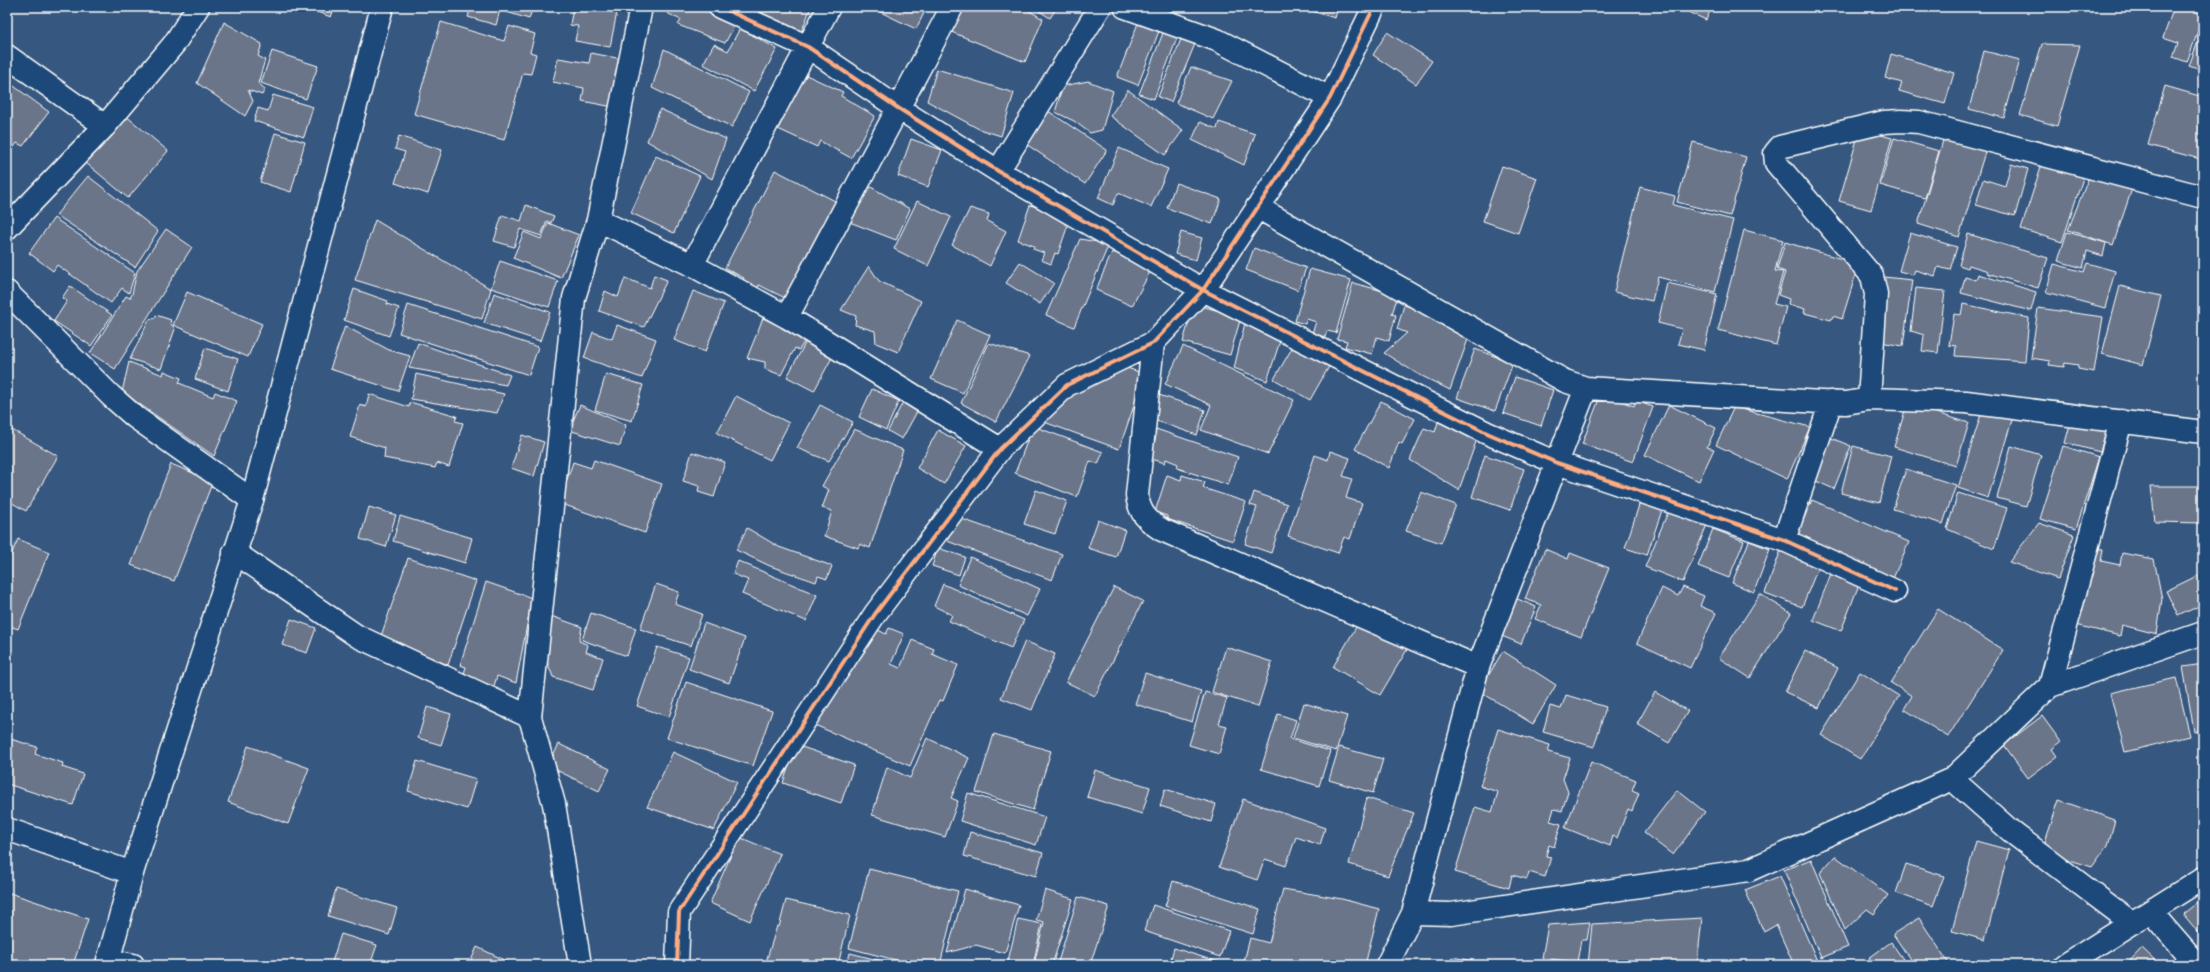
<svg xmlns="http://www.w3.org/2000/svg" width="2210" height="972" font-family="Dekko,sans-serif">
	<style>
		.building { fill: #6a748a; stroke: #fff }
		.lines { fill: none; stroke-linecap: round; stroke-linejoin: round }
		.minor-casing { stroke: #fff; stroke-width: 25 }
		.major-casing { stroke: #fff; stroke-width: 25 }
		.minor { stroke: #1f4a7a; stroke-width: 22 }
		.major { stroke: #1f4a7a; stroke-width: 22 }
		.cycleway-casing { stroke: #1f4a7a; stroke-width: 6 }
		.cycleway { stroke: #ffac80; stroke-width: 4 }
	</style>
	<rect width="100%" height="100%" fill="#36577f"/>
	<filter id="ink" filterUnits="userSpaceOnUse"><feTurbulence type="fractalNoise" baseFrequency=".025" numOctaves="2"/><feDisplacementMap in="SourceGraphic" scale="8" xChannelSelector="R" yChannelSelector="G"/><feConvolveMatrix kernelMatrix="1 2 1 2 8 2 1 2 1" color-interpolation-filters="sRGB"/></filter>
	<g filter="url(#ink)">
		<path class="building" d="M303,7H335L331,17Z
			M471,7H533L529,19L500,10L496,25L468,17Z
			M573,7H618L610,47L575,41L578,26L570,25Z
			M670,7H706L736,23L725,43L678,25L681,20L667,13Z
			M765,7H811L801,33L760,17Z
			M870,7H927L916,29Z
			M963,7H1023L1043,19L1025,62L949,31Z
			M1033,7H1057L1050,18Z
			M1298,7H1338L1335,18Z
			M1678,7H1712L1706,20Z
			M2174,7L2203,8V17L2187,62L2173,57L2178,43L2163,38Z
			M1140,18L1161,26L1138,85L1117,77Z
			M224,22L262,44L258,56L265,60L258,83L265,89L262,95L248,90L253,101L245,116L197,83Z
			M441,22L504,41L509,26L535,34L530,52L536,54L531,74L523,73L504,140L414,114Z
			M2203,27V71L2189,66Z
			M740,28L777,49L754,91L703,64L714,44L728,51Z
			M1165,28L1179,33L1154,99L1139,94Z
			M1387,32L1432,61L1416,84L1373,55Z
			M1183,34L1197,39L1171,102L1158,97Z
			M2042,44L2080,45L2057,126L2020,115Z
			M664,49L749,92L732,127L652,88Z
			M272,51L318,66L306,99L261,83Z
			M1984,51L2020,60L2004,118L1969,109Z
			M591,53L622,59L613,107L582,101L584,88L553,82L558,58L589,63Z
			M1891,54L1954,73L1945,104L1899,91L1902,83L1885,78Z
			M1191,67L1232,81L1213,119L1176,103Z
			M937,69L1014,93L1001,136L979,129L927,101Z
			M804,74L843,92L841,96L875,116L851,158L820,141L817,147L778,129Z
			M7,81L49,112L23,146L17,143L8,155Z
			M1088,81L1113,91L1102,130L1090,133L1074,121L1055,112L1063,86Z
			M2165,86L2203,97V149L2200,159L2148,145Z
			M1128,90L1183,130L1165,155L1110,116Z
			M273,95L313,107L304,137L254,121L258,108L268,111Z
			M660,109L726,139L712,179L647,141Z
			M1048,111L1107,150L1085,184L1026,144Z
			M125,115L168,151L128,198L86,163Z
			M1200,122L1217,129L1219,122L1255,134L1244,165L1192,140Z
			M1860,129L1892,138L1871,210L1839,201Z
			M275,133L305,142L291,192L260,182Z
			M399,136L442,150L428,194L395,183L405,152L395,149Z
			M1944,137L1986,149L1959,237L1918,224Z
			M1894,138L1939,151L1925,198L1880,185Z
			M911,139L942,150L928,187L898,176Z
			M1693,142L1746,157L1730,216L1677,202Z
			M1119,148L1168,169L1151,207L1118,193L1113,205L1098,198Z
			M656,156L700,176L674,233L631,213Z
			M2044,157L2086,169L2062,242L2021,229Z
			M2011,164L2028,169L2015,216L1976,205L1983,179L2005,186Z
			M1502,166L1537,178L1518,233L1483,221Z
			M2092,169L2134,183L2113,245L2068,230Z
			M775,170L837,202L785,298L759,285L756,292L742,282L744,278L725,268Z
			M88,176L158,231L135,267L56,215Z
			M862,182L910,209L896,240L847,221Z
			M1176,183L1221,199L1212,224L1167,208Z
			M1640,187L1675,196L1673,205L1733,220L1715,292L1658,277L1652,301L1614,292Z
			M917,201L951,217L928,266L894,249Z
			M526,205L554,216L551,223L547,221L541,236L520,229L514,247L494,241L502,215L521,221Z
			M1030,205L1070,219L1058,254L1055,253L1051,264L1041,260L1044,253L1033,249L1034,246L1018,240Z
			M970,208L989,214L987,221L1006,231L990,266L952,245Z
			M54,218L135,273L129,293L122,288L111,303L57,265L53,271L29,253Z
			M375,220L491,289L482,319L355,280Z
			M548,223L579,235L561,278L513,258L524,232L541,239Z
			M166,229L192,247L115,369L90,353L126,296L130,298L132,294L137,271Z
			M1744,230L1783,240L1775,271L1783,272L1774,304L1786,307L1776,345L1718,330Z
			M1181,232L1202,238L1196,260L1175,254Z
			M2067,232L2106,243L2103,256L2087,251L2083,268L2058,261Z
			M1910,233L1957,247L1950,270L1938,267L1935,276L1915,270L1913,275L1899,271Z
			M1968,234L2048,258L2038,288L1987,273L1988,271L1969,265L1968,268L1959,265Z
			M1080,239L1109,244L1074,327L1046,315Z
			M1785,242L1859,264L1842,319L1833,316L1831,320L1804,313L1805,309L1788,304L1789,299L1778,295L1785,272L1777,269Z
			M1254,248L1306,268L1298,290L1246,270Z
			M1112,252L1136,260L1151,270L1132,306L1096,290Z
			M500,261L558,281L549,307L491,288Z
			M1020,262L1054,283L1040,304L1006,283Z
			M2087,263L2115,271L2105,308L2046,292L2054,264L2084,272Z
			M869,266L879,281L921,301L898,352L876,343L875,331L855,325L856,316L841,310Z
			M1310,269L1351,280L1336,333L1327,331L1325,337L1312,333L1316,322L1307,319L1305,324L1295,321Z
			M1978,274L2036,292L2031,311L1961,293L1965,277L1976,280Z
			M654,275L667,280L644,327L599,311L605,291L618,297L625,278L650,288Z
			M1884,277L1912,280L1903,346L1875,341Z
			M1353,283L1398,295L1392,314L1396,315L1389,341L1377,337L1372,354L1345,347L1347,341L1337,339Z
			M1667,283L1717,294L1704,350L1678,344L1682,329L1658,323Z
			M70,286L112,315L91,346L54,321L67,301L62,298Z
			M2120,286L2161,296L2143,365L2102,354Z
			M1916,288L1945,291L1938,353L1922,351L1924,335L1911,331Z
			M354,289L388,301L387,304L399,308L389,336L344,320Z
			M693,291L724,303L705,352L674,340Z
			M187,292L262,324L248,357L173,325Z
			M494,293L550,312L540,341L484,323Z
			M1194,304L1241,317L1230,355L1183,342Z
			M1963,304L2029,318L2025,361L1955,356L1956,346L1949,345L1954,314L1961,315Z
			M408,305L538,347L529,375L399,333Z
			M1404,305L1472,328L1450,390L1416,373L1384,353L1407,333L1397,329Z
			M2038,308L2103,317L2094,372L2078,369V365L2065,363L2064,367L2049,365L2050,361L2031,358Z
			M156,315L171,320L170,323L175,329L161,369L130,359L149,320L155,318Z
			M763,318L806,339L799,350L795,348L781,375L765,369V362L747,358Z
			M957,320L990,335L963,393L931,379Z
			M1245,323L1282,335L1267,381L1234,368Z
			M617,325L656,339L642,378L584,358L593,332L612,339Z
			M345,326L389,350L410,356L398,391L330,369Z
			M809,336L836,350L814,391L787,377Z
			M418,343L510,375L506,385L409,368Z
			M989,343L1030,356L996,422L961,403Z
			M1295,343L1331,363L1310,400L1274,379Z
			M1183,346L1294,400L1268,454L1201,430L1211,405L1165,384Z
			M205,348L238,359L228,391L195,379Z
			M1475,349L1513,363L1495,411L1457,398Z
			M129,362L163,375L164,371L181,378L179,383L213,397L215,392L237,401L214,456L122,392Z
			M1127,368L1145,374L1119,449L1044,422L1074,387L1094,378Z
			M416,374L504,394L497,413L411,399Z
			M606,374L643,385L632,421L595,410Z
			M1515,377L1553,390L1541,426L1503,413Z
			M872,389L899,401L886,430L859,417Z
			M369,394L409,407L410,402L457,416L455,421L463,423L449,467L437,463L435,468L384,458L385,448L350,437L360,405L366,407Z
			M1156,394L1205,410L1197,435L1148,418Z
			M1601,394L1634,406L1636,401L1653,407L1633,462L1582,444Z
			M736,396L789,423L770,460L717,433Z
			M904,400L919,408L902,439L888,431Z
			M1381,401L1415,419L1402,444L1399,442L1389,468L1355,449Z
			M1907,404L1969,423L1956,466L1894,447Z
			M580,405L626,425L620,446L569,430Z
			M820,405L853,422L829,461L797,448Z
			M1669,405L1716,428L1707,447L1714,449L1699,481L1645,455Z
			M1734,407L1810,427L1787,479L1716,445Z
			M1983,408L2013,417L1988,498L1958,488Z
			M2071,421L2106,431L2100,452L2065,443Z
			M1438,422L1478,436L1459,490L1410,460L1424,428L1435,432Z
			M1033,426L1103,452L1098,464L1090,461L1077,497L1015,473Z
			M7,427L58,456L26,511L7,500Z
			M854,429L903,450L870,548L860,544L858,548L824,536L832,511L822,508L829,490L822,486Z
			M1156,429L1238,457L1228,485L1177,468L1178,464L1166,459L1165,463L1148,458L1156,437L1154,436Z
			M938,430L966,446L944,484L917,468Z
			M522,435L544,442L534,476L511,468Z
			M1826,436L1851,446L1834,489L1809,478Z
			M1853,446L1891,456L1879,503L1841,493Z
			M2011,446L2041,455L2026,506L1997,498Z
			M2063,446L2099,457L2076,529L2040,519Z
			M1330,451L1350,458L1343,476L1352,479L1346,498L1362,503L1350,539L1344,537L1338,553L1288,536L1315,455L1328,460Z
			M692,452L725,462L714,497L698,492L699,486L683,481Z
			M1485,455L1524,469L1510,510L1472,497Z
			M594,460L662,484L645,533L559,503L573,462L591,468Z
			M171,464L213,481L174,581L131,565Z
			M1906,469L1956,485L1943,524L1893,509Z
			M1167,475L1181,480L1182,475L1205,482L1203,488L1246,502L1233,541L1167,519V516L1155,512Z
			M2151,486H2203V523L2155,522Z
			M1036,490L1067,501L1055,534L1024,524Z
			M1254,492L1287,504L1271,553L1245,544L1257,507L1250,505Z
			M1421,492L1456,505L1441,543L1406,531Z
			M1958,493L2007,508L1994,549L1947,529Z
			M1641,499L1663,507L1647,555L1625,548Z
			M1812,500L1909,542L1891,583L1794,541Z
			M1671,505L1709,520L1683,582L1645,567Z
			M369,507L396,515L386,547L360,539Z
			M400,516L472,538L465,563L393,541Z
			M956,517L1062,554L1052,580L947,541Z
			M1098,520L1125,530L1116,557L1088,548Z
			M2039,523L2074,535L2058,579L2009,562Z
			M747,528L779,547L832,566L827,579L818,576L816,582L770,566L736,550Z
			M1713,529L1744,541L1729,578L1698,566Z
			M18,539L49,552L18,629L7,625V555L10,557Z
			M1749,541L1770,549L1754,592L1732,583Z
			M938,548L965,557L959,575L932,566Z
			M2091,548L2103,549L2101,561L2120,565L2122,553L2154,559L2162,599L2157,634L2122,625L2120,636L2076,625Z
			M1545,549L1568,559L1570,553L1609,568L1581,637L1535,619L1541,605L1525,599Z
			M1781,550L1819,565L1802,607L1765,593Z
			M970,557L1040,589L1027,616L958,585Z
			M408,558L476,581L448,665L381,636Z
			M738,561L817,595L806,621L742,594L748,580L733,574Z
			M1832,571L1860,582L1841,631L1813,620Z
			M2203,573V604L2178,616L2166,591Z
			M486,582L532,598L516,683L497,676L494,686L463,677L466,667L460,665Z
			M656,584L679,592L675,604L702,614L691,646L640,629Z
			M943,584L1024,620L1011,648L949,621L952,615L934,606Z
			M1114,587L1143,601L1095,696L1066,682Z
			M1683,587L1704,596L1700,606L1716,613L1690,668L1637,643L1662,588L1678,596Z
			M1760,594L1791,613L1750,678L1719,658Z
			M1513,597L1536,607L1521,644L1497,634Z
			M1938,609L2003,650L1948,737L1904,709L1912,696L1891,683Z
			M591,613L636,628L627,656L582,640Z
			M551,616L582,627L579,641L588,645L586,652L603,658L593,690L553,677L546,659Z
			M291,619L316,628L307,653L282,645Z
			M1360,620L1408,648L1380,695L1333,667Z
			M704,623L745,638L729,683L689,669Z
			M872,627L886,634L889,628L904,634L891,664L900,668L912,640L934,649L932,654L958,665L943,701L939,700L910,766L810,723Z
			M1025,641L1055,654L1032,710L1001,698Z
			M657,647L689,657L669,717L637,706Z
			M1226,647L1272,662L1258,707L1212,692Z
			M1503,651L1556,685L1533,724L1479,691Z
			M1805,651L1838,668L1819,708L1785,692Z
			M2203,664V729L2194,731L2183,667Z
			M1860,672L1899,696L1860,759L1821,735Z
			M1145,673L1201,691L1192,722L1135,704Z
			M2176,678L2190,736L2125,752L2110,693Z
			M686,682L772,711L753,766L667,738Z
			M1205,692L1227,698L1219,724L1227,726L1219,754L1189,745Z
			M1655,692L1688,711L1669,743L1637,724Z
			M1566,695L1606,707L1594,747L1543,732L1550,706L1561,709Z
			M1304,703L1347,716L1336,751L1293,738Z
			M427,707L451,714L441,745L418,738Z
			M1278,714L1296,720L1290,739L1330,751L1319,786L1261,769Z
			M2042,716L2061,742L2052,749L2057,756L2028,778L2004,745Z
			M1498,729L1550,745L1548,752L1570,758L1563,779L1568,792L1562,811L1554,809L1550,821L1561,824L1554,847L1549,845L1546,856L1551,857L1545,877L1529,872L1527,879L1512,875L1509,888L1455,872L1475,807L1492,812L1498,792L1480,786Z
			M994,734L1051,751L1033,810L976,792Z
			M7,738L37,747L35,754L63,763L62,767L83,774L73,805L7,784Z
			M927,738L969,758L951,798L958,801L945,837L872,815L887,767L910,778Z
			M559,744L610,769L599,791L548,766Z
			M796,745L854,765L841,803L783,783Z
			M248,746L309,768L288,824L228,802Z
			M1339,747L1383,759L1373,793L1329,780Z
			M673,752L737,782L714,830L647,807Z
			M417,761L476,779L467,809L408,791Z
			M1591,762L1636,780L1632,790L1639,793L1632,811L1628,809L1617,838L1613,836L1610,846L1565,828Z
			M1095,770L1150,787L1142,814L1087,797Z
			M1165,789L1216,804L1211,822L1160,806Z
			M1677,790L1705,812L1673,855L1644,833Z
			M968,793L1045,817L1036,845L960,821Z
			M1367,798L1414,813L1388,876L1349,864Z
			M1243,799L1325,828L1320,845L1296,837L1286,866L1265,859L1257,880L1219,867Z
			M2059,800L2115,820L2108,845L2092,867L2042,851Z
			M970,832L1043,853L1036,876L964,856Z
			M739,837L780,854L750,921L710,903Z
			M1976,841L2009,850L1985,940L1952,931Z
			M1835,856L1888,895L1874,914L1867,909L1845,930L1820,873Z
			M1811,859L1848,947L1821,958L1784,870Z
			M1906,864L1944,876L1933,906L1896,893Z
			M869,869L958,891L940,965H915L849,948Z
			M1780,876L1818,963L1813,965H1794L1776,925L1764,932L1745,890Z
			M1173,881L1260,909L1253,934L1165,906Z
			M336,889L397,908L389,935L328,916Z
			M965,889L1019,905L1005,953L976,945L947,953Z
			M1283,889L1342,899L1379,909L1365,965H1243L1250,938L1269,943Z
			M1045,890L1073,899L1052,965L1035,960L1044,922L1036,920Z
			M7,892L88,919L73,965H7Z
			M1078,897L1109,906L1090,965H1057Z
			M2203,898V938L2183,914Z
			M786,900L850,915L838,965H765L777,926L779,927Z
			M1153,905L1229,931L1220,957L1144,931Z
			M1702,918L1697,965H1588L1592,924Z
			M1919,918L1950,965H1914L1893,934Z
			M1018,919L1042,924L1033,965H1007Z
			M1590,922L1587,940H1581L1577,962L1542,958L1548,925Z
			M341,934L377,945L370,965H331Z
			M1891,942L1907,965H1874L1869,958Z
			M477,947L515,965H469Z
			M1174,948L1227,965H1169Z
			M2142,948L2160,965H2126Z
			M850,953L898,965H847Z
			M1452,957L1497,965H1450Z"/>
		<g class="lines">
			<defs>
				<path id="minor" d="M720,7L808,47L898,108L998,171L1203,290L1487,433L1557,463L1784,540L1895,591
					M1125,7L1217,40L1330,98
					M7,56L105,126
					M998,171L1100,7
					M1257,207L1565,381L1586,388L1821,402L1846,403L1869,399L1966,402L2203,432
					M598,220L692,265L787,317L1000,449
					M7,228L105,126L174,44L198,7
					M692,265L829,7
					M7,292L111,396L135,417L252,500
					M787,317L952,7
					M1153,343L1137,495C1139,512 1147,521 1162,530L1478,667
					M1869,399L1876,294L1872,276L1776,163L1775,153L1780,147L1884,122L1901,121L1919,122L2203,197
					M1784,540L1831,402
					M234,552L357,636L530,717
					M2050,686L2121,421
					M1952,779L2013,833L2132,923
					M7,829L132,873
					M2151,912L2197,965
					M1413,913L1478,667L1586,388
					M108,960L133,965
					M580,965L554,804L530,717L574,298L598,220L641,7
					M677,965L679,912L875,614L1000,449L1067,385L1153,343L1203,290L1330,98L1374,7
					M1387,965L1413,913L1451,914L1749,870L1952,779L2050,686L2203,633
					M2065,965L2203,878"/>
				<path id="major" d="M107,965L132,873L252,500L382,7"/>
			</defs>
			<use href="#minor" class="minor-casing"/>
			<use href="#major" class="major-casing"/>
			<use href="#minor" class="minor"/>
			<use href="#major" class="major"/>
			<defs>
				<path id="cycleway" d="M720,7L808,47L898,108L998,171L1203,290L1487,433L1557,463L1784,540L1895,591
					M677,965L679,912L875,614L1000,449L1067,385L1153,343L1203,290L1330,98L1374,7"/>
			</defs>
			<use href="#cycleway" class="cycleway-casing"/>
			<use href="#cycleway" class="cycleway"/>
		</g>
	</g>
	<rect width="2210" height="972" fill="none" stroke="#1f4a7a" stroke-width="24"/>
	<rect x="12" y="12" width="2186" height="948" fill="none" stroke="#fff" stroke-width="1.5" filter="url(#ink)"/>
</svg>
